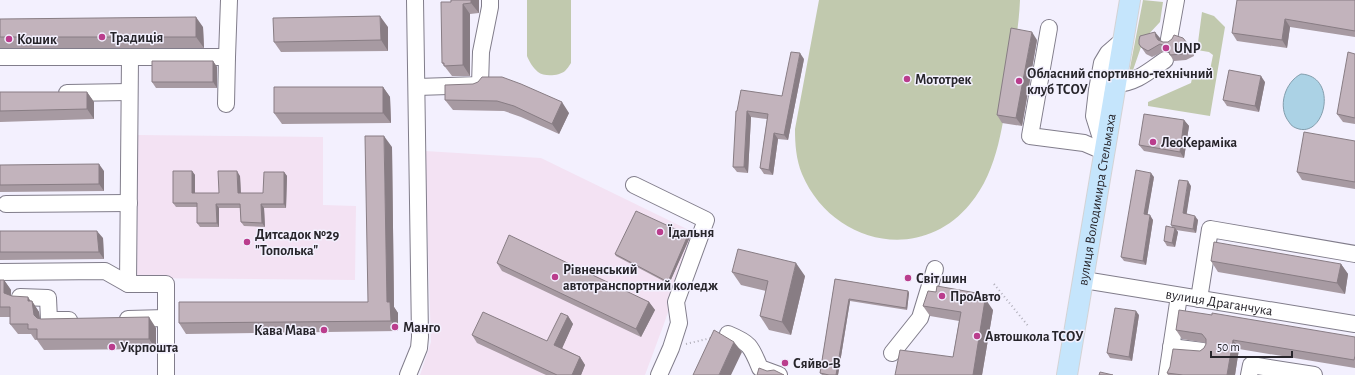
<svg xmlns="http://www.w3.org/2000/svg" width="1355" height="375" font-family="'Alegreya Sans',sans-serif">
	<style>
		.education { fill: #f3e2f3 }
		.green { fill: #c1c9ae }
		.water { fill: #abd2e5; stroke: #839ead }
		.lines { fill: none; stroke-linecap: round; stroke-linejoin: round }
		.minor-casing { stroke: #817d8b; stroke-width: 18 }
		.major-casing { stroke: #d4d3d5; stroke-width: 22 }
		.path { stroke: #b0aeb9; stroke-width: 2; stroke-dasharray: 1 3; stroke-linecap: butt }
		.minor { stroke: #fff; stroke-width: 16 }
		.major { stroke: #c5e5fc; stroke-width: 20 }
		.wall { fill: #a79aa2 }
		.shaded-wall { fill: #887d84 }
		.building { fill: #c2b3bc; stroke: #887d84 }
		.poi-dot { fill: #ba3d8d; stroke: #f3f0fe; stroke-width: 1.5 }
		.labels { text-anchor: middle; stroke-width: 3; stroke-linejoin: round; paint-order: stroke }
		.poi-label { font-size: 14px; font-weight: bold; fill: #27252b; stroke: #f3f0fe; text-anchor: start }
		.street-label { font-size: 14px; fill: #27252b; stroke: #f3f0fe }
	</style>
	<rect width="100%" height="100%" fill="#f3f0fe"/>
	<path class="education" d="M138,135L323,137V205L356,206L355,280L137,278Z
		M425,151L541,158L695,233L665,321L645,375H420L431,342Z"/>
	<path class="green" d="M527,0H571V63C569,66 567,69 565,71C559,76 544,77 538,72C533,68 529,61 527,56Z
		M819,0H1020C1019,26 1014,52 1010,78C1003,121 999,170 970,204C920,265 831,243 802,174C796,159 795,144 795,129Z
		M1143,0L1163,2L1160,22L1147,36L1141,47L1132,73H1129Z
		M1202,12L1214,16L1225,27L1210,116L1148,106V102L1191,83L1193,74L1206,73L1210,70L1213,55L1209,52L1197,50Z"/>
	<path class="water" d="M1301,74C1338,76 1326,136 1299,129C1295,128 1291,126 1289,122C1277,107 1285,82 1301,74Z"/>
	<g class="lines">
		<defs>
			<g id="minor">
				<path d="M1049,28L1030,136L1084,143L1105,152"/>
				<path d="M1169,39L1176,0"/>
				<path d="M0,57H227L226,104"/>
				<path d="M130,57L128,284H166V375"/>
				<path d="M227,57L229,0"/>
				<path d="M1116,84C1136,83 1149,71 1165,60"/>
				<path d="M417,87L480,85L481,52L490,7V0"/>
				<path d="M67,93L129,92"/>
				<path d="M1105,151L1094,116L1097,90L1102,63L1108,53L1123,40"/>
				<path d="M634,185L706,220L676,302L679,323L671,348L659,375"/>
				<path d="M6,204L129,203"/>
				<path d="M0,272L105,271L128,284"/>
				<path id="s1" d="M1084,280L1355,324"/>
				<path d="M20,297L48,298L49,320H69"/>
				<path d="M1199,299L1210,229L1355,254"/>
				<path d="M128,319L166,318"/>
				<path d="M728,334C750,343 751,346 760,368L779,375"/>
				<path d="M1171,347L1203,351"/>
				<path d="M892,353L920,318L935,269"/>
				<path d="M408,375L419,348L420,337L415,0"/>
				<path d="M1167,375L1179,296"/>
				<path d="M1249,375L1251,365L1314,375"/>
			</g>
			<g id="major">
				<path id="s2" d="M1067,375L1130,0"/>
			</g>
		</defs>
		<use href="#minor" class="minor-casing"/>
		<use href="#major" class="major-casing"/>
		<path class="path" d="M994,284L1029,327
			M686,344L711,338"/>
		<use href="#minor" class="minor"/>
		<use href="#major" class="major"/>
	</g>
	<path class="wall" d="M451,0H479V13L470,14V76H452L442,63Z
		M1355,0V37L1290,27L1287,48L1237,41L1232,33Z
		M0,19L203,27L204,48H0Z
		M388,27V51L281,52L274,42Z
		M1160,38V41L1163,42L1187,43L1192,49L1194,56L1186,60L1174,61L1170,55L1169,52L1165,51L1152,57L1146,54L1139,44Z
		M1037,40L1022,126L1002,123L997,115Z
		M1355,54V124L1343,122L1337,114Z
		M804,59L788,140L778,139L773,175L764,174L760,168L767,119L751,117L748,173L737,172L733,167L737,111L782,96Z
		M213,61L217,67V88H156L152,82Z
		M1265,82L1259,112L1227,106L1223,100Z
		M445,85L569,113L559,134L521,117L504,111L453,110L445,100Z
		M383,87L390,97L391,123L282,124L274,113Z
		M0,92H87L94,102V119L0,122Z
		M1184,120L1189,126L1184,158L1144,151L1139,145Z
		M1355,141V189L1302,180L1297,172Z
		M392,147L394,307L398,313V331L186,334L179,323L368,302Z
		M0,165L104,171V191L0,192Z
		M192,171L195,175V193H219L240,176L241,193H263L284,172L287,176L286,208H264L265,227L244,226L241,222L240,208H219V227H200L197,223V207H176L173,203Z
		M1154,177L1147,215L1153,220L1146,265L1124,261L1121,257Z
		M1191,186L1186,214L1198,220L1196,233L1176,230L1178,232L1175,247L1167,246L1164,241L1172,227L1171,225Z
		M0,231L103,238L104,259L0,260Z
		M688,235L690,237L669,284L616,256L615,254Z
		M1211,261L1341,264L1348,274L1345,294L1218,272Z
		M497,263L649,302L655,310L641,337L502,271Z
		M732,272L805,276L791,335L769,330L760,316L766,291L741,285Z
		M835,279L908,291L909,293L907,310L850,301L838,375H822L820,373Z
		M0,280H4L11,290V296L32,301L39,312L40,319L156,328V349L44,350L37,340H35L31,334H18L10,324V317H0V325Z
		M936,292L993,310L982,375H895L953,357L959,321L930,316L923,306Z
		M1139,315L1132,361L1110,358L1107,353Z
		M568,316L573,324L562,348L580,357L585,365L581,375H546L477,343L472,335L547,341Z
		M1176,330L1355,337V368L1239,349L1235,375H1168L1167,373L1170,367L1200,351L1204,348L1206,344V343L1182,339Z"/>
	<path class="shaded-wall" d="M471,0H479V13L471,3Z
		M463,4L470,14V76L463,65Z
		M380,16L388,27V51L381,40Z
		M196,17L203,27L204,48L196,37Z
		M1285,19L1290,27L1287,48L1282,40Z
		M1032,32L1037,40L1022,126L1016,118Z
		M1155,32L1160,38V43L1156,37Z
		M1187,43L1192,49L1194,56L1190,49Z
		M800,53L804,59L788,140L784,135Z
		M213,61L217,67V88L213,82Z
		M1261,76L1265,82L1259,112L1255,106Z
		M383,87L390,97L391,123L383,113Z
		M87,92L94,102V119L87,109Z
		M562,102L569,113L559,134L552,124Z
		M747,111L751,117L748,173L744,167Z
		M1184,120L1189,126L1184,158L1180,152Z
		M774,133L778,139L773,175L769,170Z
		M384,136L392,147L394,307L398,313V331L391,321L387,302Z
		M99,164L104,171V191L99,184Z
		M192,171L195,175V197L192,193Z
		M237,171L240,176L241,197L238,193Z
		M284,172L287,176L286,208L284,204Z
		M1151,173L1154,177L1147,218L1144,214Z
		M1188,181L1191,186L1186,218L1183,213Z
		M216,204L219,208V227L217,223Z
		M261,204L264,208L265,227L262,223Z
		M1150,215L1153,220L1146,265L1143,261Z
		M1195,216L1198,220L1196,233L1193,229Z
		M1175,228L1178,232L1175,247L1172,243Z
		M97,231L103,238L104,259L99,252Z
		M688,235L690,237L669,284L668,282Z
		M796,263L805,276L791,335L782,322Z
		M1341,264L1348,274L1345,294L1337,283Z
		M4,280L11,290V303L4,293Z
		M908,291L909,293L907,310L906,308Z
		M982,294L993,310L982,375H973Z
		M28,297L32,303V301L39,312L41,325L34,315L28,301Z
		M849,299L850,301L838,375H836Z
		M649,302L655,310L641,337L636,329Z
		M1136,311L1139,315L1132,361L1129,357Z
		M568,316L573,324L560,353L554,345Z
		M149,317L156,328V349L149,339Z
		M1233,340L1239,349L1235,375H1227Z
		M734,342L742,352L731,375H719Z
		M580,357L585,365L581,375H572Z"/>
	<path class="building" d="M451,0H471V3L463,4V65L444,66V63H442L441,2H451Z
		M1237,0H1355V31L1285,19L1282,40L1232,33Z
		M380,16L381,40L274,42L273,18Z
		M196,17V37H0V19Z
		M1011,28L1032,32L1016,118L997,115Z
		M1155,32L1156,37L1158,40L1163,42H1168L1172,39L1174,35L1183,38L1187,43L1190,49L1182,54L1170,55L1168,48L1165,46L1160,44L1148,51L1141,47L1139,44V40L1140,36Z
		M791,52L800,53L784,135L774,133L769,170L760,168L768,114L747,111L744,167H733L736,111H737L741,90L782,96Z
		M1348,52L1355,54V118L1337,114Z
		M152,61H213V82H152Z
		M1229,70L1261,76L1255,106L1223,100Z
		M482,77H502L521,84L562,102L552,124L514,106L497,101L445,100V85L473,84L478,82Z
		M274,87H383V113H274Z
		M0,92H87V109L0,111Z
		M1144,114L1184,120L1180,152L1139,145Z
		M1304,132L1355,141V182L1297,172Z
		M365,136H384L387,302H390L391,321L179,323V302H368Z
		M99,164V184L0,185V165Z
		M1136,170L1151,173L1144,214L1150,215L1143,261L1121,257Z
		M173,171H192V193H219L218,171H237L238,193H263L264,172H284V204H261L262,223L241,222L240,204H216L217,223H197V203H173Z
		M1179,180L1188,181L1183,213L1195,216L1193,229L1171,225Z
		M636,211L688,235L668,282L615,254Z
		M1166,226L1175,228L1172,243L1164,241Z
		M0,231H97L99,252H0Z
		M509,235L649,302L636,329L497,263Z
		M1214,242L1341,264L1337,283L1211,261Z
		M738,249L796,263L782,322L760,316L768,281L732,272Z
		M835,279L908,291L906,308L849,299L836,375H829L820,373Z
		M0,280H4V293L12,296L28,297V301H32L34,315L37,318L41,319L149,317V339H37V329H28V324H10V307H0Z
		M937,286L982,294L985,300L973,375H895L900,350L953,357L961,312L923,306L928,291L936,292Z
		M1115,308L1136,311L1129,357L1107,353Z
		M1179,310L1212,315V313L1355,337V356L1354,360L1233,340L1227,375H1183L1167,373L1170,367L1173,349L1200,351L1204,348L1206,344V339L1202,334L1176,330Z
		M483,312L547,341L561,313L568,316L554,345L580,357L572,375H557L472,335Z
		M714,330L734,342L719,375H693Z
		M759,368L767,371L774,370L784,375H757Z
		M1100,372L1113,375H1099Z"/>
	<g class="poi-dot">
		<circle cx="102" cy="37" r="4"/>
		<circle cx="9" cy="39" r="4"/>
		<circle cx="1166" cy="48" r="4"/>
		<circle cx="907" cy="79" r="4"/>
		<circle cx="1019" cy="81" r="4"/>
		<circle cx="1153" cy="142" r="4"/>
		<circle cx="660" cy="232" r="4"/>
		<circle cx="247" cy="242" r="4"/>
		<circle cx="555" cy="277" r="4"/>
		<circle cx="908" cy="278" r="4"/>
		<circle cx="942" cy="296" r="4"/>
		<circle cx="395" cy="327" r="4"/>
		<circle cx="324" cy="330" r="4"/>
		<circle cx="977" cy="336" r="4"/>
		<circle cx="112" cy="347" r="4"/>
		<circle cx="785" cy="363" r="4"/>
	</g>
	<g class="labels">
		<g class="poi-label">
			<text x="110" y="42">Традиція</text>
			<text x="17" y="44">Кошик</text>
			<text x="1174" y="53">UNP</text>
			<text x="1027" y="78">Обласний спортивно-технічний<tspan x="1027" dy="16">клуб ТСОУ</tspan></text>
			<text x="915" y="84">Мототрек</text>
			<text x="1161" y="147">ЛеоКерамiка</text>
			<text x="668" y="237">Їдальня</text>
			<text x="255" y="239">Дитсадок №29<tspan x="255" dy="16">"Тополька"</tspan></text>
			<text x="563" y="274">Рівненський<tspan x="563" dy="16">автотранспортний коледж</tspan></text>
			<text x="916" y="283">Світ шин</text>
			<text x="950" y="301">ПроАвто</text>
			<text x="403" y="332">Манго</text>
			<text x="316" y="335" text-anchor="end">Кава Мава</text>
			<text x="985" y="341">Автошкола ТСОУ</text>
			<text x="120" y="352">Укрпошта</text>
			<text x="793" y="368">Сяйво-В</text>
		</g>
		<g class="street-label">
			<text dy="5" stroke="none"><textPath href="#s2" startOffset="178">вулиця Володимира Стельмаха</textPath></text>
			<text dy="5" stroke="none"><textPath href="#s1" startOffset="137">вулиця Драганчука</textPath></text>
		</g>
	</g>
	<path d="M1211 351v6h81v-6" fill="none" stroke="#27252b" stroke-width="2"/>
	<text x="1217" y="351" font-size="12" fill="#27252b" stroke="#f3f0fe" stroke-width="3" paint-order="stroke">50 m</text>
</svg>
